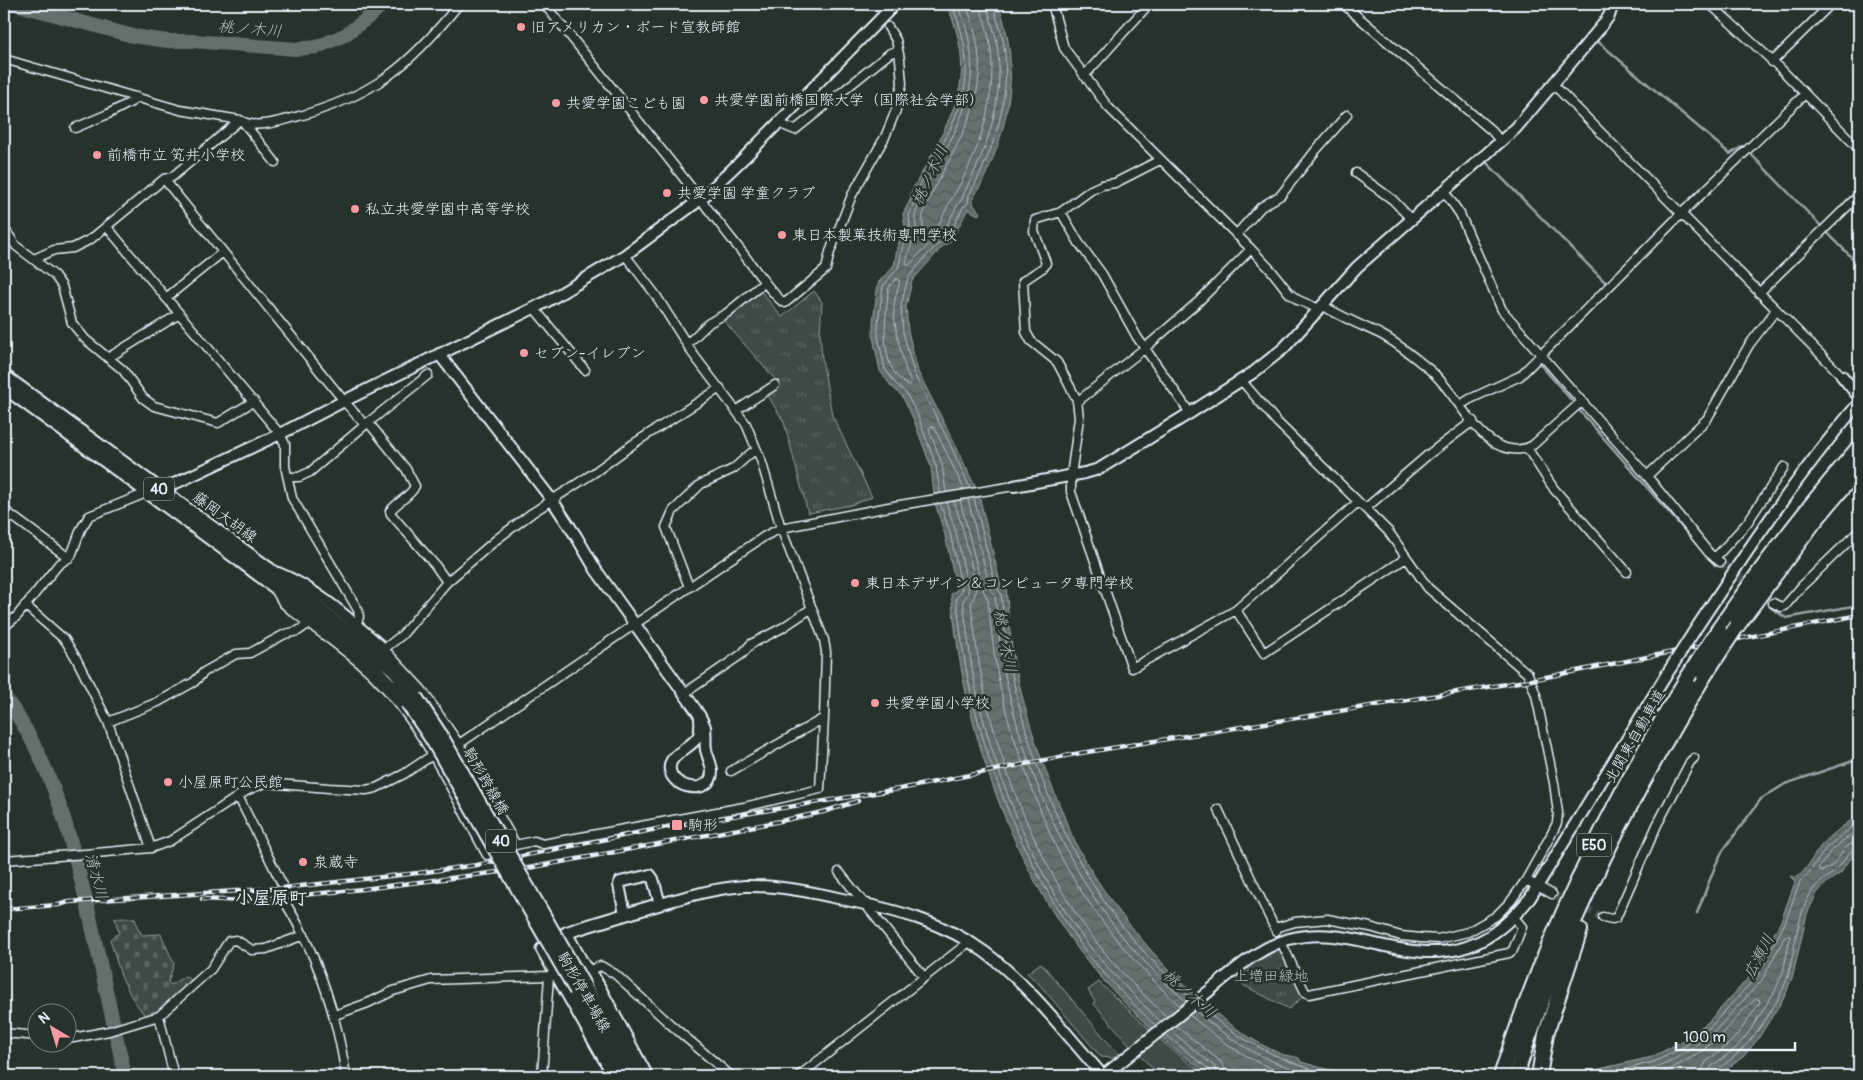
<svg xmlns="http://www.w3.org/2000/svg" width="1863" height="1080" font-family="Pangolin,'Klee One',sans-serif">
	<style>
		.green { fill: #3e4b47; stroke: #939ea0 }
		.cemetery { fill: url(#cemetery-stones); stroke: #939ea0 }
		.park { fill: url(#park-tufts); stroke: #939ea0 }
		.water { fill: url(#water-waves); stroke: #98a3a5 }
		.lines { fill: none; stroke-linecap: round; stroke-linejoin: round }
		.shore { stroke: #b3bdc0; stroke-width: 1 }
		.stream { stroke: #98a3a5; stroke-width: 2.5 }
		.river { stroke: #636f6d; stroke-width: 14 }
		.minor-tunnel { stroke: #43504b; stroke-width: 8; stroke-dasharray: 8 4; stroke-linecap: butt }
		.minor-casing { stroke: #e8f1f8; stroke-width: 11 }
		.tertiary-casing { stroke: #e8f1f8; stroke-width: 14 }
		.secondary-casing { stroke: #e8f1f8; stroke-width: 15 }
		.primary-casing { stroke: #e8f1f8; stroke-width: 16 }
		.motorway-casing { stroke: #e8f1f8; stroke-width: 18 }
		.minor { stroke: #26332d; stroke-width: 8 }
		.tertiary { stroke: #26332d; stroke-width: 10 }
		.secondary { stroke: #26332d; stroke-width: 11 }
		.primary { stroke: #26332d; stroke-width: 12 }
		.motorway { stroke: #26332d; stroke-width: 14 }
		.rail-casing { stroke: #e8f1f8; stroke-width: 4.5 }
		.rail { stroke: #26332d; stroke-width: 2.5; stroke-dasharray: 8; stroke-linecap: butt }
		.tertiary-bridge-casing { stroke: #e8f1f8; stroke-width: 14; stroke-linecap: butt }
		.primary-bridge-casing { stroke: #e8f1f8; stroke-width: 16; stroke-linecap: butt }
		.motorway-bridge-casing { stroke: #e8f1f8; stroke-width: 18; stroke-linecap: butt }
		.tertiary-bridge { stroke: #26332d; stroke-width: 10 }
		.primary-bridge { stroke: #26332d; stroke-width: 12 }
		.motorway-bridge { stroke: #26332d; stroke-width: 14 }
		.poi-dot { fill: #ff9aa2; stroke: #26332d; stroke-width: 2 }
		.labels { text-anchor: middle; stroke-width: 5; stroke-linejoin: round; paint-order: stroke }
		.shield { fill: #26332d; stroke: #aeb8bb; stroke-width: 1 }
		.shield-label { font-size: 14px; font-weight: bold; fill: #e8f1f8 }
		.poi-label { font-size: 15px; fill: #e8f1f8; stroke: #26332d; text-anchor: start }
		.street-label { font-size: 15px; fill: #e8f1f8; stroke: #26332d }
		.park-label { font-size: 15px; fill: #b5bfc3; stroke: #26332d }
		.water-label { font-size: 16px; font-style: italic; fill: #b3bdc0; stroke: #26332d }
		.quarter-label { font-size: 18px; font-weight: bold; fill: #e8f1f8; stroke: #26332d }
	</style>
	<defs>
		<pattern id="cemetery-stones" width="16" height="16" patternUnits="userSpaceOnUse" patternTransform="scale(1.25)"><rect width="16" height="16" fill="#3e4b47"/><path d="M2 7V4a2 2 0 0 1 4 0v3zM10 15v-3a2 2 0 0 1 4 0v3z" fill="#5a6562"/></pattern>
		<pattern id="park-tufts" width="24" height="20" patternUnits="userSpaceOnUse" patternTransform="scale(1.25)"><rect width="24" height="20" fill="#3e4b47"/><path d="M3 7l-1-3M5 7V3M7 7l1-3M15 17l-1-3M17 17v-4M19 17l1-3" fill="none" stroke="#5a6562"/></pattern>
		<pattern id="water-waves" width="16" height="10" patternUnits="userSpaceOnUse" patternTransform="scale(1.25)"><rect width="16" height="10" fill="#636f6d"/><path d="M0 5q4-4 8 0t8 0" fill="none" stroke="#535a5a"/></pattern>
	</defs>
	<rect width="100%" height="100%" fill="#26332d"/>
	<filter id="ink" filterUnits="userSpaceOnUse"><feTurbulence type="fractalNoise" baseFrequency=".02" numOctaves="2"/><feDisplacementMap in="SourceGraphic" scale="10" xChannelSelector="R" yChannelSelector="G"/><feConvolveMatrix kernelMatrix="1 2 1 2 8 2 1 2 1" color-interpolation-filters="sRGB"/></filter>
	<g filter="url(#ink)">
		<path class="green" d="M1041,963L1118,1054L1114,1058L1101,1057L1039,984L1027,973Z
			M1099,982L1165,1044L1206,1076H1160L1129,1044L1094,1004L1095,1002L1088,990Z"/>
		<path class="cemetery" d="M115,918H135L137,927L142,935L161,934L174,964L168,982L171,985L185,976L194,982L158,1014L146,1017L132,998L121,976L110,939L119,933Z"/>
		<path class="park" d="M760,290L782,317L814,291L822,302L820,333L822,359L832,415L872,497L851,505L808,513L784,422L767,394L780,385L724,321Z
			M1281,948L1304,996L1289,1009L1245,986L1234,977L1256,961Z"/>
		<path class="water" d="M946,4H998C1023,68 1008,139 974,197L973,204L980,213L978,215L968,209L951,241L942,247L912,281L906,306L908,331L918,372L952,438L979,495L1001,586L1006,588C1009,617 1010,646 1017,674C1027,721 1043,767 1062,811C1068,827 1075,844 1084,859C1108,900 1137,936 1169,970C1201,1002 1239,1036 1281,1054C1287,1056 1293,1056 1299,1058L1301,1062L1352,1076H1209C1196,1064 1181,1055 1167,1043C1141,1020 1115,994 1093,968C1026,888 981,774 962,673C957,647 954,620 951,594L957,590L945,535L935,503L931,467L913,418L902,396L891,386L880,371L873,337V321L878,283L894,265L895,260L897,248L905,227L903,214L911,198L910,194C928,161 950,126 959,90C966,63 958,28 946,4Z
			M1859,815V851L1846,864L1841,873L1826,883L1817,893L1807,914L1793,975L1785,996L1758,1039L1744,1056L1722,1073L1716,1076H1552L1562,1072L1590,1071L1652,1057L1684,1040L1708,1022L1753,973L1781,921L1795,882L1790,876L1796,878C1807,871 1812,857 1820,847C1825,840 1851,819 1859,815Z"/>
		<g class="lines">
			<path class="shore" d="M958,4C981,64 974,97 944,153C937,167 928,180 923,194C921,197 916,213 915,215C914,220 917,225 916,231C913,242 908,252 906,263L908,266L934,239L943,233L958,204L962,199L964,193C988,147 1005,98 997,45C996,32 988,17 988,4
				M966,4C989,65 981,100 951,157C941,176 930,194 923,215C922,221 924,228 923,234L925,236C941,228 942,215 951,200C975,161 992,115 992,67C992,52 989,37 985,22C983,16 980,10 980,4
				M896,279L900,281C898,289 895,297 894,305C893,324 903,366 911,383L909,386C881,371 884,331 887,304C888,299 887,293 889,288C890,285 894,282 896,279Z
				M970,488L948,440L914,374L903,332L901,305L908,278L927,255L939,243L948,238L963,207L968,203L969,195C995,149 1011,98 1004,45C1002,31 995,17 994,4
				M946,492L942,464L929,429L931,426L934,427L964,489
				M940,493L936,466L918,416L906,393L895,383L885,369L878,337V322L883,286L898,268L900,261L902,249L910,228L909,215L915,200V194C933,162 956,125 964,90C970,62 963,29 951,4
				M974,498L996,587L1001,593C1004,620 1006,648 1012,675C1032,769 1073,872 1137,944C1154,963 1172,981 1191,998
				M968,499L990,588L995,596C998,623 1000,649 1005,675C1024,769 1069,876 1132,948C1149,967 1167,985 1186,1001
				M960,500L983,590L988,600C991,625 993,651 998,676C1004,710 1016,745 1028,778C1040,808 1051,840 1067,868C1097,920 1136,966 1180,1006
				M954,501L963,530L976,586L975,594L971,604C974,625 976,647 980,668C995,758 1038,866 1094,939C1115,967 1141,993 1167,1017
				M946,502L956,532L968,588V594L963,601C966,624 969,647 972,669C988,759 1032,872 1088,944C1110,972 1135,997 1161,1022
				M940,503L950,533L962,589L961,593L956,598C960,623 962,649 967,674C987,771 1024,863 1081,945C1102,974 1130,1001 1156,1026
				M1859,828L1830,852L1819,868V870L1823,871C1826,869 1830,867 1833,865C1841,856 1845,842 1859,842
				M1200,1006C1238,1041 1284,1062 1332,1076
				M1195,1010C1222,1034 1254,1056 1288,1067C1294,1069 1289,1068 1294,1071C1299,1074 1305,1075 1309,1076
				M1189,1015L1229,1046L1259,1063L1289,1076
				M1176,1026L1220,1061L1224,1067L1225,1076
				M1170,1030L1214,1066L1218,1076
				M1165,1034L1210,1070L1212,1076
				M1575,1076H1591L1613,1072L1654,1062L1687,1045L1711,1026L1758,975L1785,923L1800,881L1806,877L1826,848L1859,821
				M1623,1076L1655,1068L1668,1063L1691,1049L1715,1031L1762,980L1785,936L1789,935L1790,938L1783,972L1775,991L1749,1032L1736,1048L1711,1067L1708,1076
				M1654,1076L1671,1069L1696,1055L1720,1037L1744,1009L1756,999H1759L1760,1002L1743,1027L1731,1042L1706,1062L1702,1069L1701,1076
				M1715,1076C1716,1069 1724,1065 1730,1060C1745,1048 1757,1033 1767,1017C1776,1003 1785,988 1789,972C1796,945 1797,915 1812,891C1820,879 1831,877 1838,868C1844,861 1849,849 1859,848"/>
			<path class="stream" d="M1596,40L1730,154L1743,146L1859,265
				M1486,162L1606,283
				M1539,363L1572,401
				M1579,410L1715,565
				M1770,607L1786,618L1859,605
				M1697,913L1716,864L1722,852L1761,799L1785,784L1859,759"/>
			<path class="river" d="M15,4L133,36L167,41H193L296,49L317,47L345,35L370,16L383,4
				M4,696C52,760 72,840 90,917C102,970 113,1023 125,1076"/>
			<path class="minor-tunnel" d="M876,4L888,27
				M1720,562L1773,603
				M1552,894L1603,917"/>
			<defs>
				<path id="minor" d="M544,4C611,85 676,168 741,251C750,262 775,299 785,303L826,269L830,252L852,195L885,137L896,110L902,84L900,59L896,40L888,27
					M1052,4L1064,48L1108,107L1251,249L1271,270L1289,293L1298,300L1319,309
					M1343,4L1492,131L1501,142
					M1710,4L1779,67L1859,149
					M4,59L180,110L240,120C253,129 277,122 292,118C372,97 408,68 459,4
					M1772,62L1831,4
					M1084,76L1149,4
					M1553,84L1842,376
					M244,123L275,162
					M778,123L795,130L890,53L898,51
					M75,128L108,114L133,101L136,97
					M1160,160L1115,183L1102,185L1091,190L1061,212L1035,220L1034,231L1046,263L1044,267L1023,281L1026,332L1031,341L1057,362L1077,400L1079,418L1071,476V492L1132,668L1236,610L1358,502
					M1356,173L1393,200L1411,219
					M164,179L344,401L365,425
					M1444,191L1460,214L1502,310L1647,476L1709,553L1720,562
					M1061,212L1079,243L1102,274L1137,337L1190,413
					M107,227L280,434L285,444V466L292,498L358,610L359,617L356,625
					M4,228L16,246L54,275L62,286L72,323L85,339L123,370L143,398L154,406L218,423L254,401
					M1236,235L1261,207L1281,195L1316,150L1347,115
					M625,255L655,294L693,354L746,424L761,460L781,528L824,640L826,652L824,718L820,789L744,807L543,844L534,841L516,845L459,744L726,562L765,536L781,528L894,506L1014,486
					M34,259L54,250L73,248L91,239L164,179L172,177L240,120
					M1759,293L1859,195
					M166,298L223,252
					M1322,305C1341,317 1361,325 1380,334C1398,343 1415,358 1430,370C1455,391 1468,427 1496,444C1507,450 1522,452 1533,445L1581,402
					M534,308L585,370
					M687,344L709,323L727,313L765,282
					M108,358L179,314
					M1241,380L1277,422L1388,531L1428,588L1528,674L1536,695L1554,783L1558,813L1557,823L1551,835L1526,880L1511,901L1496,916L1468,932L1438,939L1421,938L1401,936L1370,927L1327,919L1295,922L1275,928
					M1077,402L1145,348L1198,302L1251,249
					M1460,405L1470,399L1520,376L1681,214L1805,94
					M737,410L775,385
					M368,422L406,469L415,486C411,496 397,502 390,511L391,514L435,565L447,582
					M1527,448L1554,489L1627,572
					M1647,476L1707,419L1749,345L1776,310
					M289,477H299L310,472L365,425L428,375
					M1366,508L1429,454L1473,421
					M4,510L69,558
					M1715,558L1747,523L1784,467
					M689,587L666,527L673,511L701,484L733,469L751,453L757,451
					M276,591L283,603L291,610C318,631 347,651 372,674C423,724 453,794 487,855L500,851
					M1773,603L1781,607L1785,606L1801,587L1859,531
					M25,605L65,640L76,658L108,722L151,848
					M1236,610L1264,653L1406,558
					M4,627L17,616L58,565L71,556L81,529L89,516L149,492
					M685,693L742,654L751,644L782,628L812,608
					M108,722L158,702L194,682L204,672L236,654L250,653L285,634L298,631L308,624
					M456,745L459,744L422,690L384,649L402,635L447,582L497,539L532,513L595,472L633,444L720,388
					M731,771L824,718
					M238,796L282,884
					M1218,809L1276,931
					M4,860L85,854L151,848L170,841L248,790L265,783L329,788L366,790L376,788L404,774L440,750
					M839,872L924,977
					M1526,880L1552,894
					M285,902C317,954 337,1016 346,1076
					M1603,917L1612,919L1616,918L1657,825L1690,762L1694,758
					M1284,948L1305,992L1309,994L1509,953L1513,950L1522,927L1514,917
					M590,970L601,966L615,974L670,1024L731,1076
					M335,1015L368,1003L393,991L431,980L549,976L556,973
					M159,1016L174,1076
					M4,1033L38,1036
					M68,1039L109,1031L159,1016L211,969L229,941L236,940L252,950L266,949L304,935
					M542,1076L549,976
					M799,1076L969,942"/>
				<path id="tertiary" d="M439,354L552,500L576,536L596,570L696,710C699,715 703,721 705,727C706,734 705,743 706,750C708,758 712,765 712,772C712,775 711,778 710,780C700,794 672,786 670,770C667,754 693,748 699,735C701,729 700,723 700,716
					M1842,376L1859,397
					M1014,486L1085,473L1099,469L1190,413L1254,372L1284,348L1357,267L1516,128L1601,27L1609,16L1613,4
					M155,491L161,490L280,434L344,401L546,302L625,255L701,199L745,157L895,4
					M278,573C318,589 351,621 384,649
					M1693,633C1745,554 1797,475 1859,403
					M625,914L619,885L620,882L650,875L653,879L660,904C688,896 716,888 745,886C778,885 811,892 842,899C894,910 943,921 986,953C1031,987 1066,1034 1103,1076
					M1103,1076C1135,1051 1166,1025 1198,1000C1226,978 1254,949 1289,939C1317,932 1344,936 1371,943C1443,960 1481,957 1530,898L1665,677"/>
				<path id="secondary" d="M566,933L584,966L592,974L647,1076
					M614,1076L542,949L566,933L577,929L660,904"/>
				<path id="primary" d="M4,376L269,569L368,648L394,670L416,697
					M4,387C85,446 166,505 246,565C302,608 361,649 407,703
					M585,987L605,1019L635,1076
					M576,991L624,1076"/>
				<path id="motorway" d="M1737,626L1814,522L1859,468
					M1719,629C1762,566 1809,506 1859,447
					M1501,1076C1546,935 1611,803 1688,677
					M1516,1076C1559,935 1627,802 1704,676
					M1539,1076L1546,1034L1580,930"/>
			</defs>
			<use href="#minor" class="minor-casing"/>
			<use href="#tertiary" class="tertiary-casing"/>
			<use href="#secondary" class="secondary-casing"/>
			<use href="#primary" class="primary-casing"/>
			<use href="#motorway" class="motorway-casing"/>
			<use href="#minor" class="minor"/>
			<use href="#tertiary" class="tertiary"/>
			<use href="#secondary" class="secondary"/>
			<use href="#primary" class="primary"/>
			<use href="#motorway" class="motorway"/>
			<defs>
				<path id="rail" d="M202,899L244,901L363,889L523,869L771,823L823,812L858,801
					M4,909L58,905L69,902L283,888L418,873L477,865L677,825L905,788L1075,754L1531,680L1859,615"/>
			</defs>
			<use href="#rail" class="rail-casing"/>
			<use href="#rail" class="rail"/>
			<defs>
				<path id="tertiary-bridge" d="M1665,677L1693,633"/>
				<path id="primary-bridge" d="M416,697L441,735L585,987
					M407,703L432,740L576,991"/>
				<path id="motorway-bridge" d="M1704,676L1737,626
					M1688,677L1719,629"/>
			</defs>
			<use href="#tertiary-bridge" class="tertiary-bridge-casing"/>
			<use href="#primary-bridge" class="primary-bridge-casing"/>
			<use href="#motorway-bridge" class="motorway-bridge-casing"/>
			<use href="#tertiary-bridge" class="tertiary-bridge"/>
			<use href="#primary-bridge" class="primary-bridge"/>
			<use href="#motorway-bridge" class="motorway-bridge"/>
		</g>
	</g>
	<g class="poi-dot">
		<circle cx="521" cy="27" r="5"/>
		<circle cx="704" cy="100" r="5"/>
		<circle cx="556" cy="103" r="5"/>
		<circle cx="97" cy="155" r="5"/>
		<circle cx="667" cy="193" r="5"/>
		<circle cx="355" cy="209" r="5"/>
		<circle cx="782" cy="235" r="5"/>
		<circle cx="524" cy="353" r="5"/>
		<circle cx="855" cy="583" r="5"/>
		<circle cx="875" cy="703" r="5"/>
		<circle cx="168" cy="782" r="5"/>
		<rect x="671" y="819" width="12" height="12" rx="2.5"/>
		<circle cx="303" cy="862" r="5"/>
	</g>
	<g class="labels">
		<g class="shield">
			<rect x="144" y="477.5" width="30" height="23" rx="4"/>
			<rect x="486" y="829.5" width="30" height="23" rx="4"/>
			<rect x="1576.5" y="833.5" width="35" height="23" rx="4"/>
		</g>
		<g class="shield-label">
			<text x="159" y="494">40</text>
			<text x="501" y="846">40</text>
			<text x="1594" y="850">E50</text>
		</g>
		<g class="poi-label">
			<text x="531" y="32">旧アメリカン・ボード宣教師館</text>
			<text x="714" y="105">共愛学園前橋国際大学（国際社会学部）</text>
			<text x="566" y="108">共愛学園こども園</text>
			<text x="107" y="160">前橋市立 笂井小学校</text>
			<text x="677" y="198">共愛学園 学童クラブ</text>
			<text x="365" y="214">私立共愛学園中高等学校</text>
			<text x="792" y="240">東日本製菓技術専門学校</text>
			<text x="534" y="358">セブン-イレブン</text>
			<text x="865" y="588">東日本デザイン＆コンピュータ専門学校</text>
			<text x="885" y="708">共愛学園小学校</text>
			<text x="178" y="787">小屋原町公民館</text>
			<text x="688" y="830">駒形</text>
			<text x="313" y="867">泉蔵寺</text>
		</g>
		<g class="street-label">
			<text transform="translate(225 517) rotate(36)" y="5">藤岡大胡線</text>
			<text transform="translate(1635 736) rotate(-60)" y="5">北関東自動車道</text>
			<text transform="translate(486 781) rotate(60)" y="5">駒形跨線橋</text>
			<text transform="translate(584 992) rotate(60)" y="5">駒形停車場線</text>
		</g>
		<g class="park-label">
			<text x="1271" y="981">上増田緑地</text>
		</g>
		<g class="water-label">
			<text transform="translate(250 28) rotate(5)" y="6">桃ノ木川</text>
			<text transform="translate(929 175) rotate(-65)" y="6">桃ノ木川</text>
			<text transform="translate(1006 641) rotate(79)" y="6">桃ノ木川</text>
			<text transform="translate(97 876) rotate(75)" y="6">清水川</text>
			<text transform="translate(1758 956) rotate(-62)" y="6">広瀬川</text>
			<text transform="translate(1190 993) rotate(41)" y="6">桃ノ木川</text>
		</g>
		<g class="quarter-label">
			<text x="271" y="904">小屋原町</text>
		</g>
	</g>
	<rect width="1863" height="1080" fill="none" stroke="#26332d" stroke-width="20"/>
	<rect x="10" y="10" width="1843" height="1060" fill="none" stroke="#e8f1f8" stroke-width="2" filter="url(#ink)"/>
	<g transform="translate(52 1028) rotate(322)"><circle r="24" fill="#26332d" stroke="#747f7e"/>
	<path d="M0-4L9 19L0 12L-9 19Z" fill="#ff9aa2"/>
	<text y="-8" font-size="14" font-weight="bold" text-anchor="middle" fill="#e8f1f8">N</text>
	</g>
	<path d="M1676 1042v8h119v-8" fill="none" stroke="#e8f1f8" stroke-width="2.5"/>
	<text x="1683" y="1042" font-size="15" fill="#e8f1f8" stroke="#26332d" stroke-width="4" paint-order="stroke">100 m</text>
</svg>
